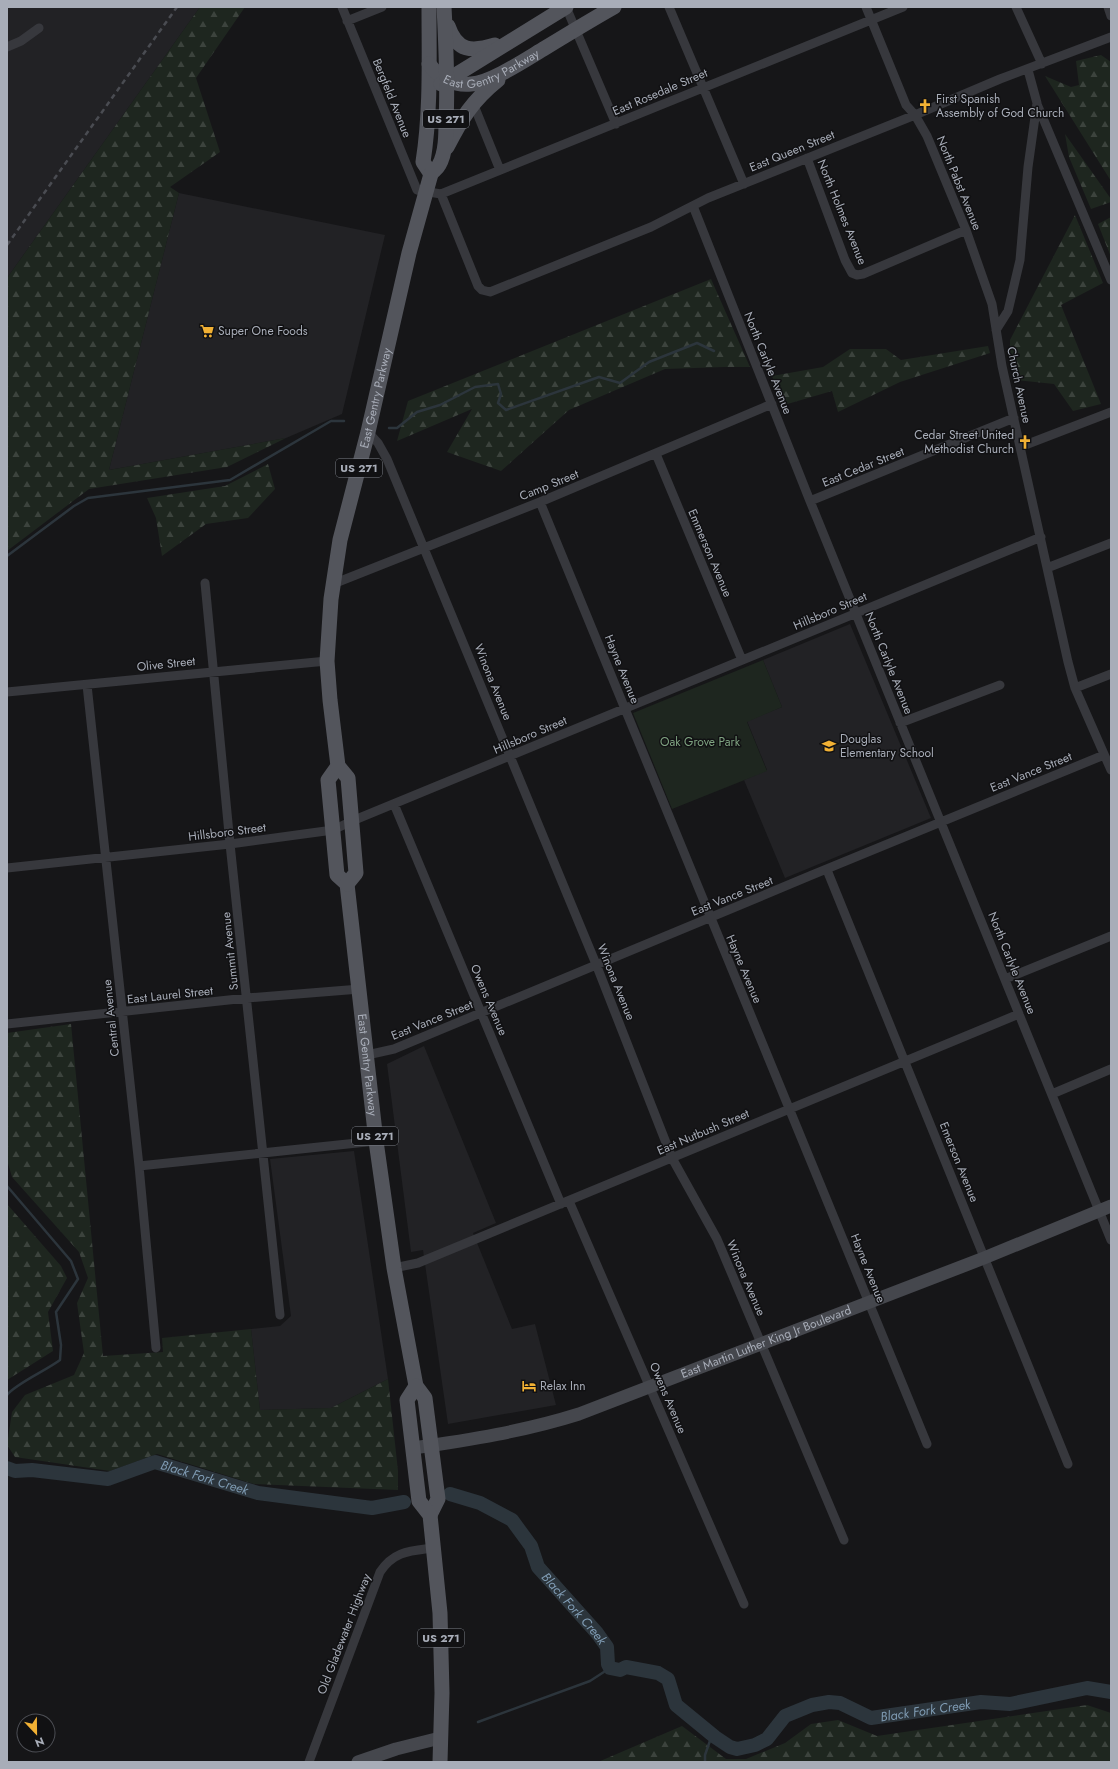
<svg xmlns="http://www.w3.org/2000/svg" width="1118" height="1769" font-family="Jost,sans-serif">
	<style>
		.built { fill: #222225 }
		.green { fill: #1e261f }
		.forest { fill: url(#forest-firs) }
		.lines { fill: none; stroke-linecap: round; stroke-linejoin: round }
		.stream { stroke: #2c353c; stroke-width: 2.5 }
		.river { stroke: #2c353c; stroke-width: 14 }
		.street { stroke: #37383d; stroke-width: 9 }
		.secondary { stroke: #45474d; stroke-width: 13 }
		.primary { stroke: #53555c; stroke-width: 15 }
		.rail { stroke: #4a4c52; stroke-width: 2.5; stroke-dasharray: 5 4; stroke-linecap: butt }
		.labels { text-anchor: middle; stroke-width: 3; stroke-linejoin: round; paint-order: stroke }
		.shield { fill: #111113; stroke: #7b7e86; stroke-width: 1 }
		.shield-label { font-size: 11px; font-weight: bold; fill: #a8adb8 }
		.street-label { font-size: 12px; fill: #a8adb8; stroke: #111113 }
		.poi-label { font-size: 12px; fill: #a8adb8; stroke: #111113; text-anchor: start }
		.park-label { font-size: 12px; fill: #7fa381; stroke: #111113 }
		.water-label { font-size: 13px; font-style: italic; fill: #7f9bb3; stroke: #111113 }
	</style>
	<defs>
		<pattern id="forest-firs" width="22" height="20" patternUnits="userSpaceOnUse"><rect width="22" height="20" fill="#1e261f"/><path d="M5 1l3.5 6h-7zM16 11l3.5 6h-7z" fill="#3c433d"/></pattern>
	</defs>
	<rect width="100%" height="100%" fill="#161618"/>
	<path class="built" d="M7,7H200L7,278Z
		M179,193L385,235L342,414L286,438L109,470Z
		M850,624L931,818L785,878L744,780L767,770L747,721L782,707L763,660Z
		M424,1046L496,1223L473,1233L512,1329L535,1324L556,1405L448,1424L423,1250L411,1252L387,1064Z
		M354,1151L388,1379L331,1408L260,1410L251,1329L280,1326L291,1316L270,1159Z"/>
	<path class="green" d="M763,660L782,707L747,722L767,771L672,809L633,713Z"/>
	<path class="forest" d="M200,7H245L196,78L220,152L170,187L179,193L109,470L286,438L227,467L89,489L7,551V278Z
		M1101,55L1111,62V181L1045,76L1071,87L1079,85L1076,61Z
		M1065,134L1111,199V202L1091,209L1069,157Z
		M1075,215L1103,283L1061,305L1101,404L1073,411L1054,384L1015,380L1010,353V340Z
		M1111,217V257L1098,224Z
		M711,279L750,367H724L665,369L569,410L501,471L447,452L472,409L397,441L408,401Z
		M988,346L990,353L900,382L838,412L832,391L784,405L772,376L823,367L850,349H886L901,360Z
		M268,464L275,489L248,518L206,524L162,556L156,518L147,498L225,486Z
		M71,1024L103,1356L163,1352L162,1338L251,1329L260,1410L331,1408L388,1379L398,1471V1490L254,1484L157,1454L110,1471L15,1457L7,1445L12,1412L25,1395L74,1375L84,1353L77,1303L88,1278L79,1252L12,1177L7,1160V1033Z
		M7,1204L61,1266L67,1278L48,1312L53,1351L7,1380Z
		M1087,1705L1111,1713V1762H598L682,1726L726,1759H746L785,1743L811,1724L838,1720L877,1736Z"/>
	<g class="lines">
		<path class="stream" d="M389,428H397L417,412L440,405L475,387L498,384L501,394L498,403L506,410L599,377L620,383L649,362L697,343L714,351
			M7,556L74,506L88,498L230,480L331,421H344
			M7,1186L71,1261L78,1279L56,1312L61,1345L60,1360C47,1370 15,1384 7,1395
			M478,1722L590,1681L610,1668
			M705,1762V1755L712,1735"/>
		<g class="river">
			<path id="s1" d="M7,1468L15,1471L32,1470L108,1479L155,1462L258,1493L372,1508L404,1502"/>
			<path id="s2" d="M450,1494L480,1503L512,1520L531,1546L538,1567L597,1633L607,1647L608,1664L610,1668L620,1670L626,1667L658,1673L668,1679L676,1705L715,1737L730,1747L737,1749L755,1745L767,1739L785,1716L812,1705L829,1702L840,1703L871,1718L981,1702L1010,1704L1087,1688L1111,1692"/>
		</g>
		<path class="street" d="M342,7L417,190L441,194L903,7
			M566,7L616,124
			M669,7L744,184
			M866,7L906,105L915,115L927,136L966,230L992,304L1002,366L1068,662L1075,688L1111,770
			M1016,7L1042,64
			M1108,7L1111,16
			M347,21L382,7
			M7,47L21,41L39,28
			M473,103L500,170
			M1037,104L1111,280
			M807,158L845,260L852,273L857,275L863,274L966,230
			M441,194L478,286L482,290L490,292L651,227L708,198L915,115L1000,79L1111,37
			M693,206L810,501L1111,1240
			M996,330L1008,311L1020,260L1028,167L1037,103L1028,70
			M368,432L378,443L387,459L596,964L672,1158L717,1239L731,1272L844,1540
			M1020,447L1111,412
			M656,454L742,660
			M810,501L1014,418
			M540,502L927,1444
			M1047,568L1111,543
			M205,583L230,844L280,1315
			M333,584L540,502L772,404
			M87,685L139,1166L156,1348
			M1075,688L1111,674
			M7,692L327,661
			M900,723L1000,685
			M394,804L561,1204
			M7,868L230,844L333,830L352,821L1041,537
			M827,870L1068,1464
			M1005,979L1111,936
			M7,1024L247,998L360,989
			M367,1055L394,1049C630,950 867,852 1104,755
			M1052,1094L1111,1069
			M139,1166L376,1141
			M569,1201L744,1604
			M394,1268L418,1263L1019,1014
			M309,1762L380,1572C394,1551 410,1551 433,1548"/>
		<g class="secondary">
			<path id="s3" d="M413,1448C470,1440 525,1431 579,1414L984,1258L1111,1206"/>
			<path d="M358,1762L396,1749L440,1738"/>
		</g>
		<g class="primary">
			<path d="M429,7C429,59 431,110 423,162L431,174"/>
			<path d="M448,26C457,52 472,52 495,45"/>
			<path id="s4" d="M429,64C439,78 455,86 471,84C491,83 528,58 545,48C568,34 591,20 614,7"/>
			<path d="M441,84L566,7"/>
			<path d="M447,147C462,118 472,101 498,80"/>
			<path id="s5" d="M338,766L328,780L337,875L347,884L376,1141L394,1268L416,1386L425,1398L438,1499L430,1515"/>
			<path id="s6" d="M347,884L356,873L348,778L338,766L330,700L327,661L331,599L340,540L368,432L409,253L431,174C433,171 437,169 439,165C446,153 446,134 446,120C448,82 446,45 444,7"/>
			<path d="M416,1386L407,1400L419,1501L430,1515L440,1613L442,1693L440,1762"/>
		</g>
		<path class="rail" d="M7,245L177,7"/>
	</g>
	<defs>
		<symbol id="church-bare" viewBox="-9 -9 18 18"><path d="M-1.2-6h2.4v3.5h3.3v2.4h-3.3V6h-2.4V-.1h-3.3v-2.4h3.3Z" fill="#f2b134" stroke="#111113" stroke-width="2.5" paint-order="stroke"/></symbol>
		<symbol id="supermarket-bare" viewBox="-9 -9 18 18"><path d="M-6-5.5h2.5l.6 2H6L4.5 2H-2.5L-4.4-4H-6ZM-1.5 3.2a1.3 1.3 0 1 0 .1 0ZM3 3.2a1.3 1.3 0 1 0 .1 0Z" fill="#f2b134" stroke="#111113" stroke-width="2.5" paint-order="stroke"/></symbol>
		<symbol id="school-bare" viewBox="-9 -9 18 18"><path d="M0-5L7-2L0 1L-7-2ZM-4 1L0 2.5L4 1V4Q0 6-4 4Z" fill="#f2b134" stroke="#111113" stroke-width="2.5" paint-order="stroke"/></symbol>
		<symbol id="hotel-bare" viewBox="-9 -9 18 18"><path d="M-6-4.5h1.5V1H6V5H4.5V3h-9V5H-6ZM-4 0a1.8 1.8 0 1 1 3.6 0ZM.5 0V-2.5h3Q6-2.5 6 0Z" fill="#f2b134" stroke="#111113" stroke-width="2.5" paint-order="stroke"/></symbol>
	</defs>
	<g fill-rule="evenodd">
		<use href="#church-bare" x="915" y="96" width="20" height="20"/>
		<use href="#supermarket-bare" x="197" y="321" width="20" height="20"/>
		<use href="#church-bare" x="1015" y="432" width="20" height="20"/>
		<use href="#school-bare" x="819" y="736" width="20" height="20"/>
		<use href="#hotel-bare" x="519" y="1376" width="20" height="20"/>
	</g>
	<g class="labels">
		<g class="shield">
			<rect x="423" y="110" width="46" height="18" rx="3"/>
			<rect x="336" y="459" width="46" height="18" rx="3"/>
			<rect x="352" y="1127" width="46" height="18" rx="3"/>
			<rect x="418" y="1629" width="46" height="18" rx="3"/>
		</g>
		<g class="shield-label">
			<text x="446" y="123">US 271</text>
			<text x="359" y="472">US 271</text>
			<text x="375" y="1140">US 271</text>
			<text x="441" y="1642">US 271</text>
		</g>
		<g class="street-label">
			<text dy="4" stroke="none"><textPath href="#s4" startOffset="72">East Gentry Parkway</textPath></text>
			<text transform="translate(660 92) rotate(-23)" y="4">East Rosedale Street</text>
			<text transform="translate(392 98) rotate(68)" y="4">Bergfeld Avenue</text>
			<text transform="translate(792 151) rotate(-22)" y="4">East Queen Street</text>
			<text transform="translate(959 183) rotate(68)" y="4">North Pabst Avenue</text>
			<text transform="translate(842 212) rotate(68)" y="4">North Holmes Avenue</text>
			<text transform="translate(768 363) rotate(68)" y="4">North Carlyle Avenue</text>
			<text transform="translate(1019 385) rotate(78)" y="4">Church Avenue</text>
			<text dy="4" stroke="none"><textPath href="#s6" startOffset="499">East Gentry Parkway</textPath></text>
			<text transform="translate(863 467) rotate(-22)" y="4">East Cedar Street</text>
			<text transform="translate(549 485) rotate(-22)" y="4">Camp Street</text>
			<text transform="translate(710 553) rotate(67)" y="4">Emmerson Avenue</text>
			<text transform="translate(830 611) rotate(-23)" y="4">Hillsboro Street</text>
			<text transform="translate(889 663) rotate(68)" y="4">North Carlyle Avenue</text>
			<text transform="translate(166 664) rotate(-6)" y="4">Olive Street</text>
			<text transform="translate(622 669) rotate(68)" y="4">Hayne Avenue</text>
			<text transform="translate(493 682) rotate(68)" y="4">Winona Avenue</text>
			<text transform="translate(530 735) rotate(-23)" y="4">Hillsboro Street</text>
			<text transform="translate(1031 772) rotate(-22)" y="4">East Vance Street</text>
			<text transform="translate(227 832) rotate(-7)" y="4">Hillsboro Street</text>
			<text transform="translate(732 896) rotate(-22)" y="4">East Vance Street</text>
			<text transform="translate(230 951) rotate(-96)" y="4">Summit Avenue</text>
			<text transform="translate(1012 963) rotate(68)" y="4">North Carlyle Avenue</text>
			<text transform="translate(744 969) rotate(67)" y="4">Hayne Avenue</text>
			<text transform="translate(616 982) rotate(68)" y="4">Winona Avenue</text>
			<text transform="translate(170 995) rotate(-6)" y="4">East Laurel Street</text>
			<text transform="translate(489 1000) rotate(67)" y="4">Owens Avenue</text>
			<text transform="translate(111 1018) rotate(-96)" y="4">Central Avenue</text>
			<text transform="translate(432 1020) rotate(-22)" y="4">East Vance Street</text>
			<text dy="4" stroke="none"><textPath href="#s5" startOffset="308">East Gentry Parkway</textPath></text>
			<text transform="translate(703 1132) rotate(-23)" y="4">East Nutbush Street</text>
			<text transform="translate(959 1162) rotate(68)" y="4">Emerson Avenue</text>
			<text transform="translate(868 1268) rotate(68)" y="4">Hayne Avenue</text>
			<text transform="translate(746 1278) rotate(67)" y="4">Winona Avenue</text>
			<text dy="4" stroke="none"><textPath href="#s3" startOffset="370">East Martin Luther King Jr Boulevard</textPath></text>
			<text transform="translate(668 1398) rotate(67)" y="4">Owens Avenue</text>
			<text transform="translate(344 1634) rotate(-69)" y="4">Old Gladewater Highway</text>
		</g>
		<g class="poi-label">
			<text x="936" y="103">First Spanish<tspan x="936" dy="14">Assembly of God Church</tspan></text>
			<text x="218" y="335">Super One Foods</text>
			<text x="1014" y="439" text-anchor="end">Cedar Street United<tspan x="1014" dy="14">Methodist Church</tspan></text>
			<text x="840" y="743">Douglas<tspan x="840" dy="14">Elementary School</tspan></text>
			<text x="540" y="1390">Relax Inn</text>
		</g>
		<g class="park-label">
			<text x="700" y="746">Oak Grove Park</text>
		</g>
		<g class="water-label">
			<text dy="5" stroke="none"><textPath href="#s1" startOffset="204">Black Fork Creek</textPath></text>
			<text dy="5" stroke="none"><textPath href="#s2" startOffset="177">Black Fork Creek</textPath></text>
			<text dy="5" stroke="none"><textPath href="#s2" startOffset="621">Black Fork Creek</textPath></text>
		</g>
	</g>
	<rect width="1118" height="1769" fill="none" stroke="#a8adb8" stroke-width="16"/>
	<g transform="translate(36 1733) rotate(158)"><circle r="19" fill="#111113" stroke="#4d4f55"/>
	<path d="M0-3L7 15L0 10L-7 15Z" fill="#f2b134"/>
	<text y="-6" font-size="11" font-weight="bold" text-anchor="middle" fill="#a8adb8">N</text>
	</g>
</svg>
